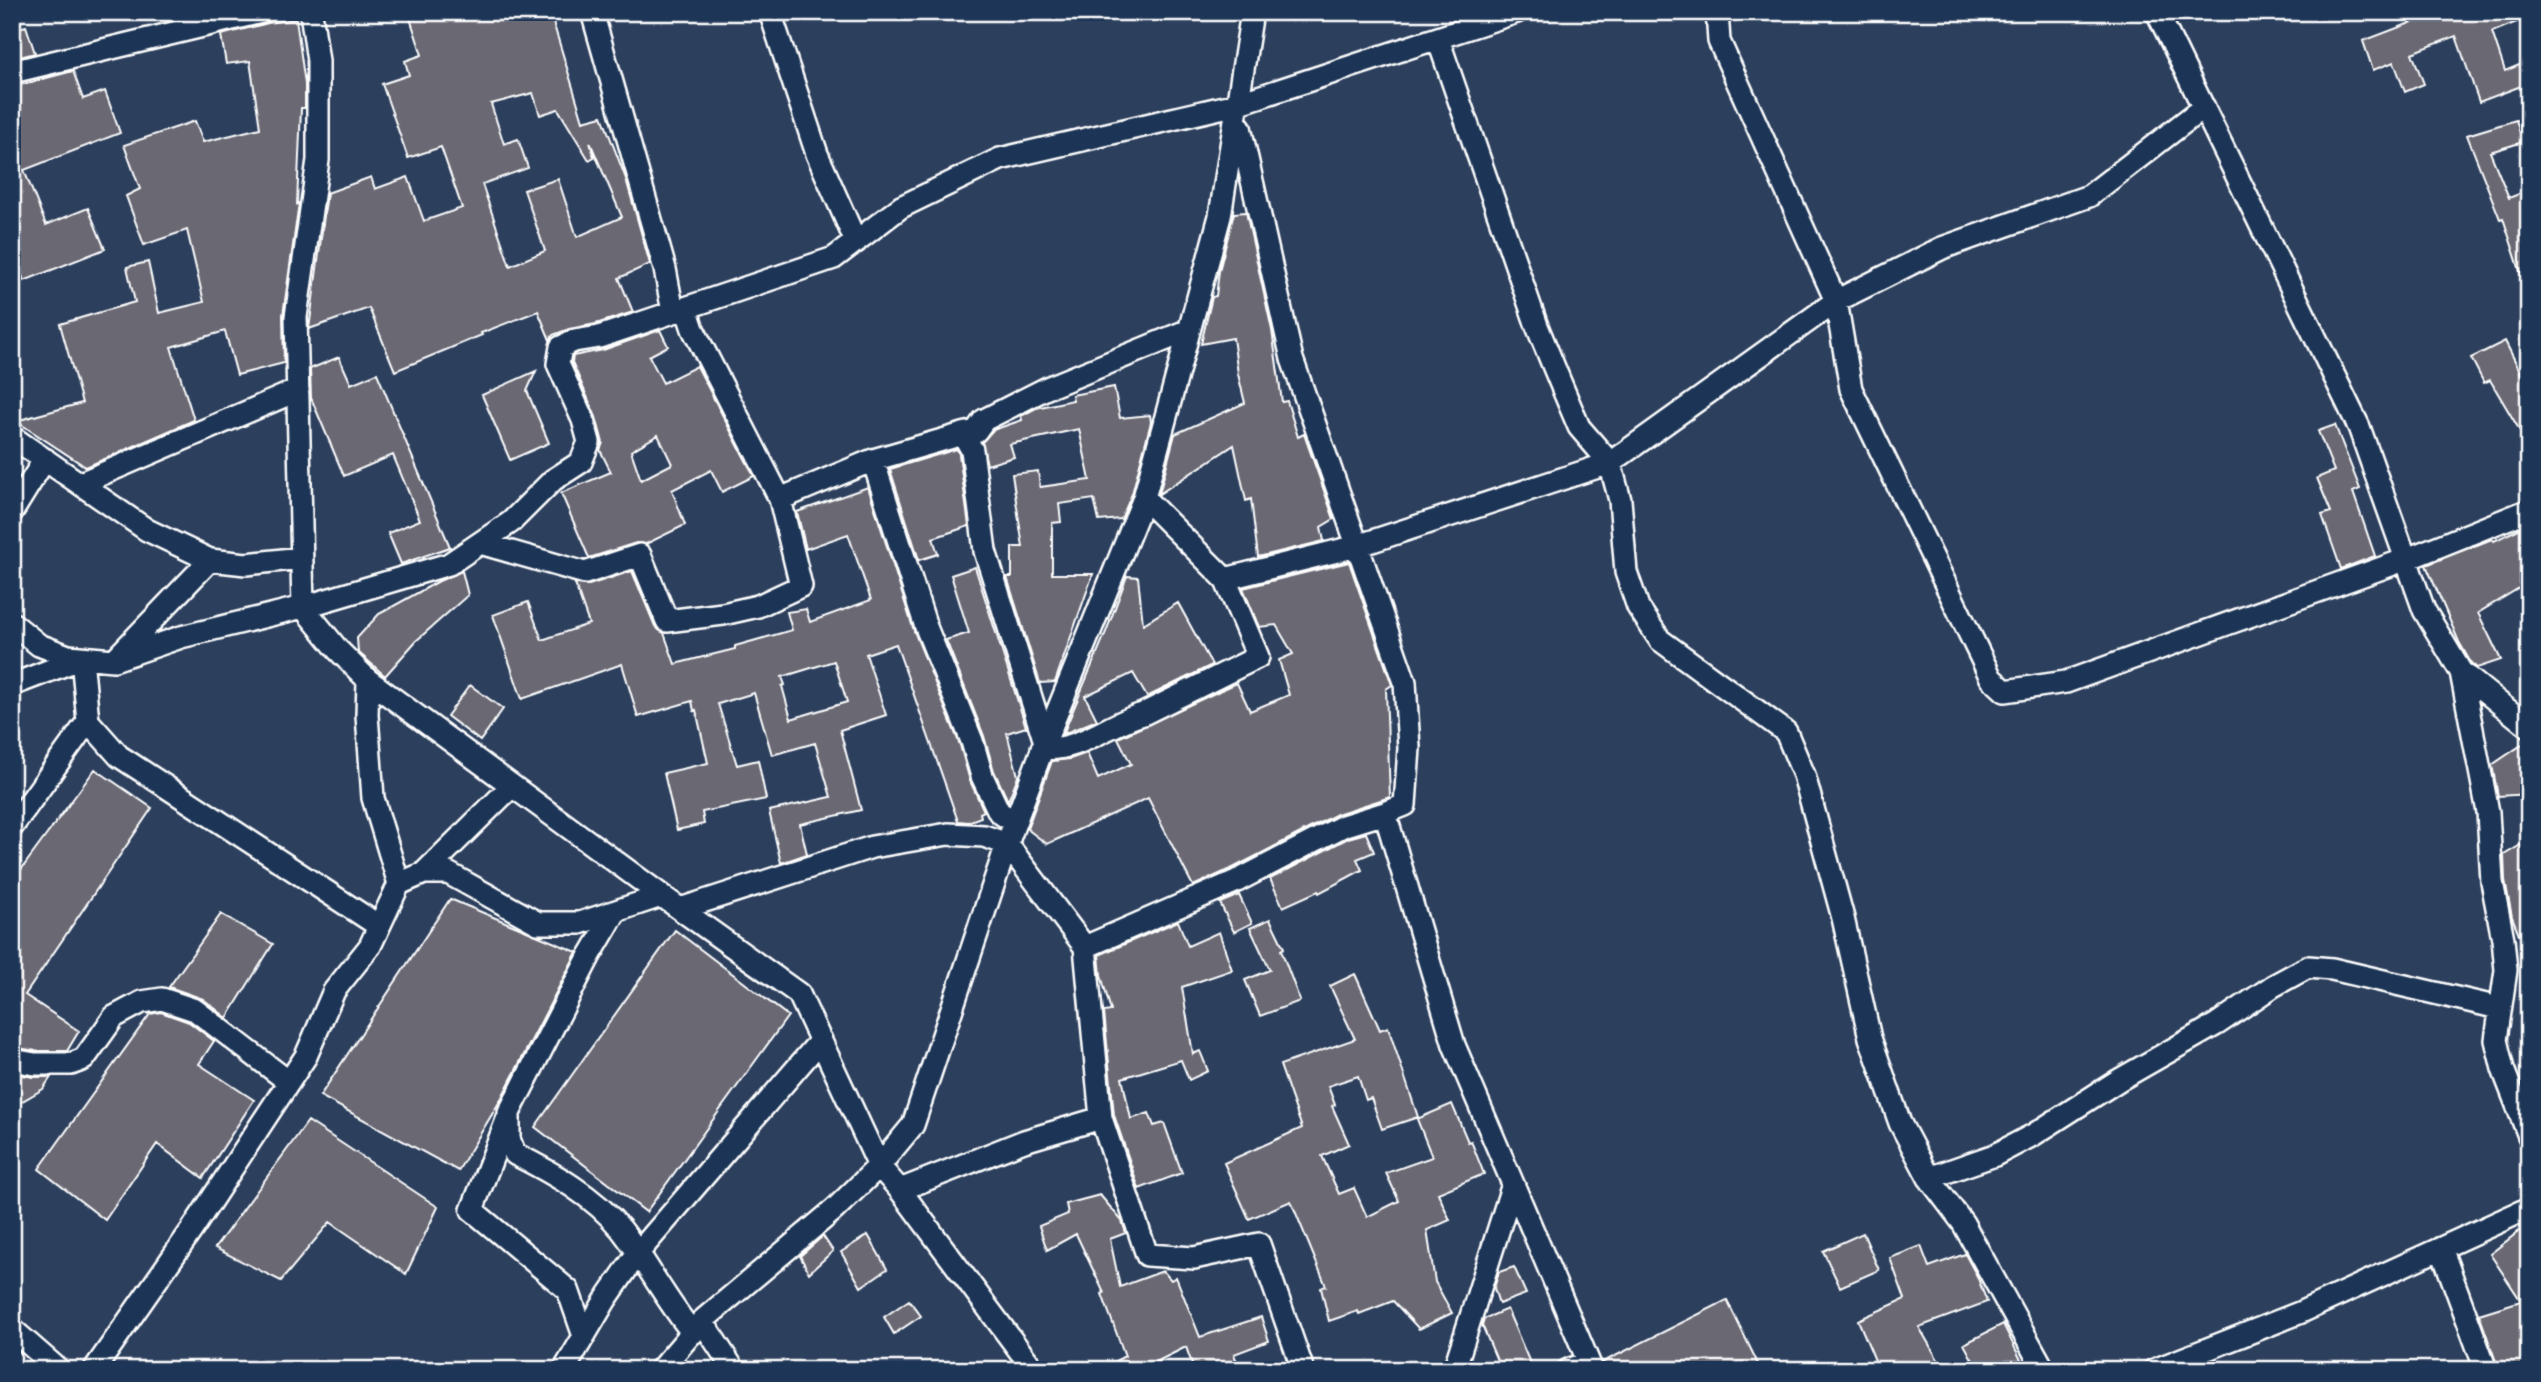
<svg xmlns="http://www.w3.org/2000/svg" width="2541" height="1382" font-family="'Patrick Hand',sans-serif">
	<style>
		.building { fill: #696873; stroke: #fff; stroke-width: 2; fill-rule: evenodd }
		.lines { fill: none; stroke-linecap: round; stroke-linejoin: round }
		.minor-casing { stroke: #fff; stroke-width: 26 }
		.minor { stroke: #1d3557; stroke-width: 21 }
	</style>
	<rect width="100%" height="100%" fill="#2c3f5d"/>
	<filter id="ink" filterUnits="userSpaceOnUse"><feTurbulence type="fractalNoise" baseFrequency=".0143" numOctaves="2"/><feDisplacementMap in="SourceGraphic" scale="14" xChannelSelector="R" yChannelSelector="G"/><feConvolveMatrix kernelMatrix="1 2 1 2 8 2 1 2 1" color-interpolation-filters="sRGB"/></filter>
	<g filter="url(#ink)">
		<path class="building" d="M408,12H550L583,121L602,116L626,179L650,264L619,278L633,312L596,324L569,329L553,335L550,340L538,311L481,333L482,335L395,371L369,308L309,329L327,193L371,177L375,189L408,177L424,221L462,208L441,147L408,158L382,84L409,75L405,61L422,55ZM533,93L540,115L558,109L589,160L594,157L590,142L622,217L577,237L558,179L524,190L545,251L510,266L482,184L528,168L518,139L504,144L491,104Z
			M2439,12H2529V17L2492,32L2505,71L2529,61V83L2479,102L2456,36L2412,53L2424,84L2405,92L2394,62L2373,70L2363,41Z
			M296,19L305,84V108H301L297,204L299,203L283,315L284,363L237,375L225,331L171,347L194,420L86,467L16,421L82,403L60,324L135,302L127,267L148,262L159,313L204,302L187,230L144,245L126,196L140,189L124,145L195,121L203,142L260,128L250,61L226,64L221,35L268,23Z
			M26,26L35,53L16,58L12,45V30Z
			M73,71L83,99L105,91L120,133L24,170L46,225L88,208L105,249L24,281L12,251V87Z
			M2516,120L2523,142L2490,152L2509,198L2529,190V285L2525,286L2503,218L2500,219L2467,135Z
			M1246,212L1272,330L1282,402L1287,401L1298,437L1304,434L1334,519L1321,527L1324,541L1258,557L1251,499L1246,501L1234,445L1159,494L1175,434L1245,403L1238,374L1233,338L1201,344L1212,297L1216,296L1219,271L1234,213Z
			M660,330L668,346L649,356L663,383L697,366L754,476L722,492L711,470L672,490L685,525L646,544L636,543L589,558L561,493L611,472L600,450L603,443L596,417L572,362L573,356L603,350ZM658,435L672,464L641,480L631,451Z
			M2505,341L2524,379L2529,376V446L2490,380L2484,383L2471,358Z
			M339,357L351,384L377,373L450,547L401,564L388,533L420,520L393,455L344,476L311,398L310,369Z
			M536,371L527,391L549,443L510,460L482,395Z
			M1114,387L1120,418L1150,415L1151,422L1132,494L1121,519L1099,521L1094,499L1059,504L1061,522L1052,523V574H1093L1055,682L1040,683L1007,577H1012V547H1023L1012,474L1038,471L1040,487L1090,480L1079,429L1010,444L1014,457L987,465L982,442L993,430L1022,420L1021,416L1036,408L1073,400L1072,395Z
			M2335,425L2360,489L2353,492L2375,556L2341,569L2322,515L2331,512L2317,478L2334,471L2318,431Z
			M957,449L959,454L969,526L933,538L938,554L919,560L890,469Z
			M868,487L914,631L960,745L970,781L984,811L980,813L981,817L968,822L958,821L896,644L866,654L886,715L840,730L861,810L800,824L807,854L781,863L769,811L831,797L815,743L772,755L754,693L718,704L737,765L758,760L766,799L702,812L704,824L677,830L664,773L708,763L696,710L694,711L692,701L638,717L622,664L522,699L493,615L528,602L542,640L589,624L575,584L589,585L632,571L655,626L664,633L675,664L735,649V646L792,630L787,612L806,609L810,622L871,600L848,534L806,549L797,512ZM834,661L847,702L791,719L782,686L785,685L782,677Z
			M2529,524V582L2478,613L2501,660L2477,668L2471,663L2459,642L2426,565L2492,539L2494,541Z
			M1349,562L1392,685L1386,689L1390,797L1337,814L1233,868L1193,886L1148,798L1047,844L1027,829L1052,761L1070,759L1087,753L1098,779L1131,764L1118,738L1230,686L1237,683L1250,711L1289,695L1279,660L1293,654L1276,625L1259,627L1243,588Z
			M975,567L1026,727L1007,733L1018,776L1008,801L994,771L984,736L946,640L969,633L951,575Z
			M462,571L468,595L416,641L385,676L358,652L357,638L379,614L439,581Z
			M1127,576L1138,577L1143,624L1178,603L1212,665L1147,697L1133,673L1085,696L1097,720L1063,734L1106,632Z
			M470,685L503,709L480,741L447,716Z
			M2529,740V794L2498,796L2492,765Z
			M95,769L152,808L25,995L79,1031L67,1051H36L12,1047V882Z
			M1366,833L1374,852L1357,859L1362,870L1319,893L1318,891L1283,907L1270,879L1348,838Z
			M2529,840V956H2528L2512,917L2505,880L2504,855Z
			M1239,895L1252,923L1234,932L1220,903Z
			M450,899L577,952L500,1101L458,1171L320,1096Z
			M221,914L273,944L227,1018L203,999L169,987Z
			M1270,919L1284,948L1281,950L1300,1001L1260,1016L1245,980L1270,970L1250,928Z
			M1178,921L1188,946L1219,932L1232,970L1182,987L1193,1054L1200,1051L1208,1071L1189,1080L1181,1060L1122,1078L1131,1119L1149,1113L1154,1126L1164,1123L1182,1173L1139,1189L1114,1115L1104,1012L1111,1011L1101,975L1099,955Z
			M675,930L788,1016L646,1212L535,1127Z
			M1355,974L1380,1030L1388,1027L1418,1117L1382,1129L1371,1098L1366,1100L1358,1076L1328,1086L1335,1105L1332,1106L1349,1144L1322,1156L1339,1194L1354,1188L1367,1217L1399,1201L1386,1173L1432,1157L1417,1119L1452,1104L1468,1142L1471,1141L1484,1174L1438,1193L1450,1220L1427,1230L1435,1282L1452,1313L1419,1329L1393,1301L1359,1314L1358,1311L1329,1321L1321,1288L1326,1286L1291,1201L1249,1219L1224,1163L1302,1128L1280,1065L1355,1039L1330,986Z
			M161,1012L189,1022L214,1041L199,1064L254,1100L203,1178L157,1144L105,1220L39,1169L150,1014Z
			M12,1073L33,1077H51L43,1089L12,1107Z
			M308,1121L438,1207L406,1274L330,1222L281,1281L215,1248Z
			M1100,1195L1122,1221L1126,1233L1110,1239L1120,1287L1163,1271L1171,1280L1176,1277L1200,1337L1261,1317L1269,1341L1234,1354L1240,1370H1194L1186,1347L1140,1370H1098L1125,1356L1102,1294L1104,1293L1076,1234L1047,1250L1039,1226L1068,1214L1066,1204Z
			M2522,1229L2529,1251V1370H2499L2479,1314L2521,1301L2490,1254Z
			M1863,1233L1879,1270L1840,1287L1823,1251Z
			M868,1235L887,1269L861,1287L841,1252Z
			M823,1236L833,1251L809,1273L800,1256Z
			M1921,1246L1929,1267L1965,1254L1977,1276L1987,1302L1919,1327L1944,1370H1879L1858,1320L1905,1299L1890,1258Z
			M1514,1267L1526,1294L1499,1304L1494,1288L1499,1272Z
			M909,1300L921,1316L894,1334L884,1317Z
			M1727,1300L1761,1370H1605L1603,1362Z
			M1507,1309L1533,1370H1501L1482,1325L1484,1319Z
			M2003,1324L2026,1370H1978L1964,1344Z"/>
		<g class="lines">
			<defs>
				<path id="minor" d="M311,12L318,61V160L296,317L303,607L338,650L368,680L680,909L799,994L879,1166L900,1190L1034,1370
					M592,12L665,269L673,312
					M770,12L817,154L856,242
					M1717,12L1719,41L1836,301L1851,389L1991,678L2005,691L2066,682L2407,559L2529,510
					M2157,12L2359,427L2424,610L2461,672L2529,727
					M1438,39L1537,326L1560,382L1579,427L1610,463L1620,500L1626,572L1638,607L1660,640L1786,732L1804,775L1843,918L1870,1038L1900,1123L1929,1178L1963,1223L2044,1370
					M12,72L261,12
					M1240,127L1292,359L1405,682L1409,748L1405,805L1385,813L1454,1045L1592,1370
					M686,308L693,329L780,499
					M12,437L147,530L210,560L246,564L301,558
					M873,460L963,434
					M81,483L298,390
					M1144,498L1225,579L1357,546L1610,463L1836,301L1942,248L2089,196L2204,107
					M12,512L45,459
					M480,543L585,573L640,555L667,621L723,614L758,606L801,586L780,499L873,460L926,627L972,741L982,776L999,812L1015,823
					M12,623L39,645L68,656L114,660L181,637L303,607L449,564L511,522L553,480L581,462L589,442L583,420L558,364L561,347L574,341L599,337L834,258L901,207L1000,159L1237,104L1517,12
					M117,657L210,560
					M2461,672L2488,812L2492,882L2503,939L2506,970L2496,1040L2503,1069L2529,1136
					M368,680L367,715L373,798L399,884
					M12,685L82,658L88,721L119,756L379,926
					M1045,742L985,551L972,450L963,434L976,431L984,420L1047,388L1189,330
					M1042,748C1078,753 1109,723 1143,714L1258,657L1225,579
					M12,827L88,721
					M424,873L512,786
					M680,909L872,847L948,834L984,836L1007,844L1085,947L1239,880L1343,826L1385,813
					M616,911L589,957L509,1113V1139L515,1154C553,1173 594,1196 621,1229C647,1262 665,1300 693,1333
					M1085,947L1101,1118L1147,1255L1194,1258L1259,1244L1303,1370
					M12,1060L35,1064H71L84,1059L114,1017L142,1002L162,999L195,1010L289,1082
					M507,1120L472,1210L568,1290L584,1336
					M1929,1178L1995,1155L2033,1135L2119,1080L2217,1024L2273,986L2308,967L2332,969L2499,1008
					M900,1190L1024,1141L1101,1118
					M2441,1248L2486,1370
					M702,1321L734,1370
					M12,1329L59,1370
					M94,1370L191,1231L306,1056L334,991L370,946L399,884L424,873H448L538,923H580L661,896
					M564,1370L606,1299L637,1254L821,1040
					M660,1370L702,1321L835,1209L879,1166L913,1125L1007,844L1045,742L1144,498L1220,216L1252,12
					M1454,1370L1513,1184
					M1568,1370L1588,1362
					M2154,1370L2299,1313L2529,1208"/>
			</defs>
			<use href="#minor" class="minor-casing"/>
			<use href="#minor" class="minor"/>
		</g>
	</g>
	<rect width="2541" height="1382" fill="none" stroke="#1d3557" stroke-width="42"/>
	<rect x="21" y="21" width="2499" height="1340" fill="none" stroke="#fff" stroke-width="2.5" filter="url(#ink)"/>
</svg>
